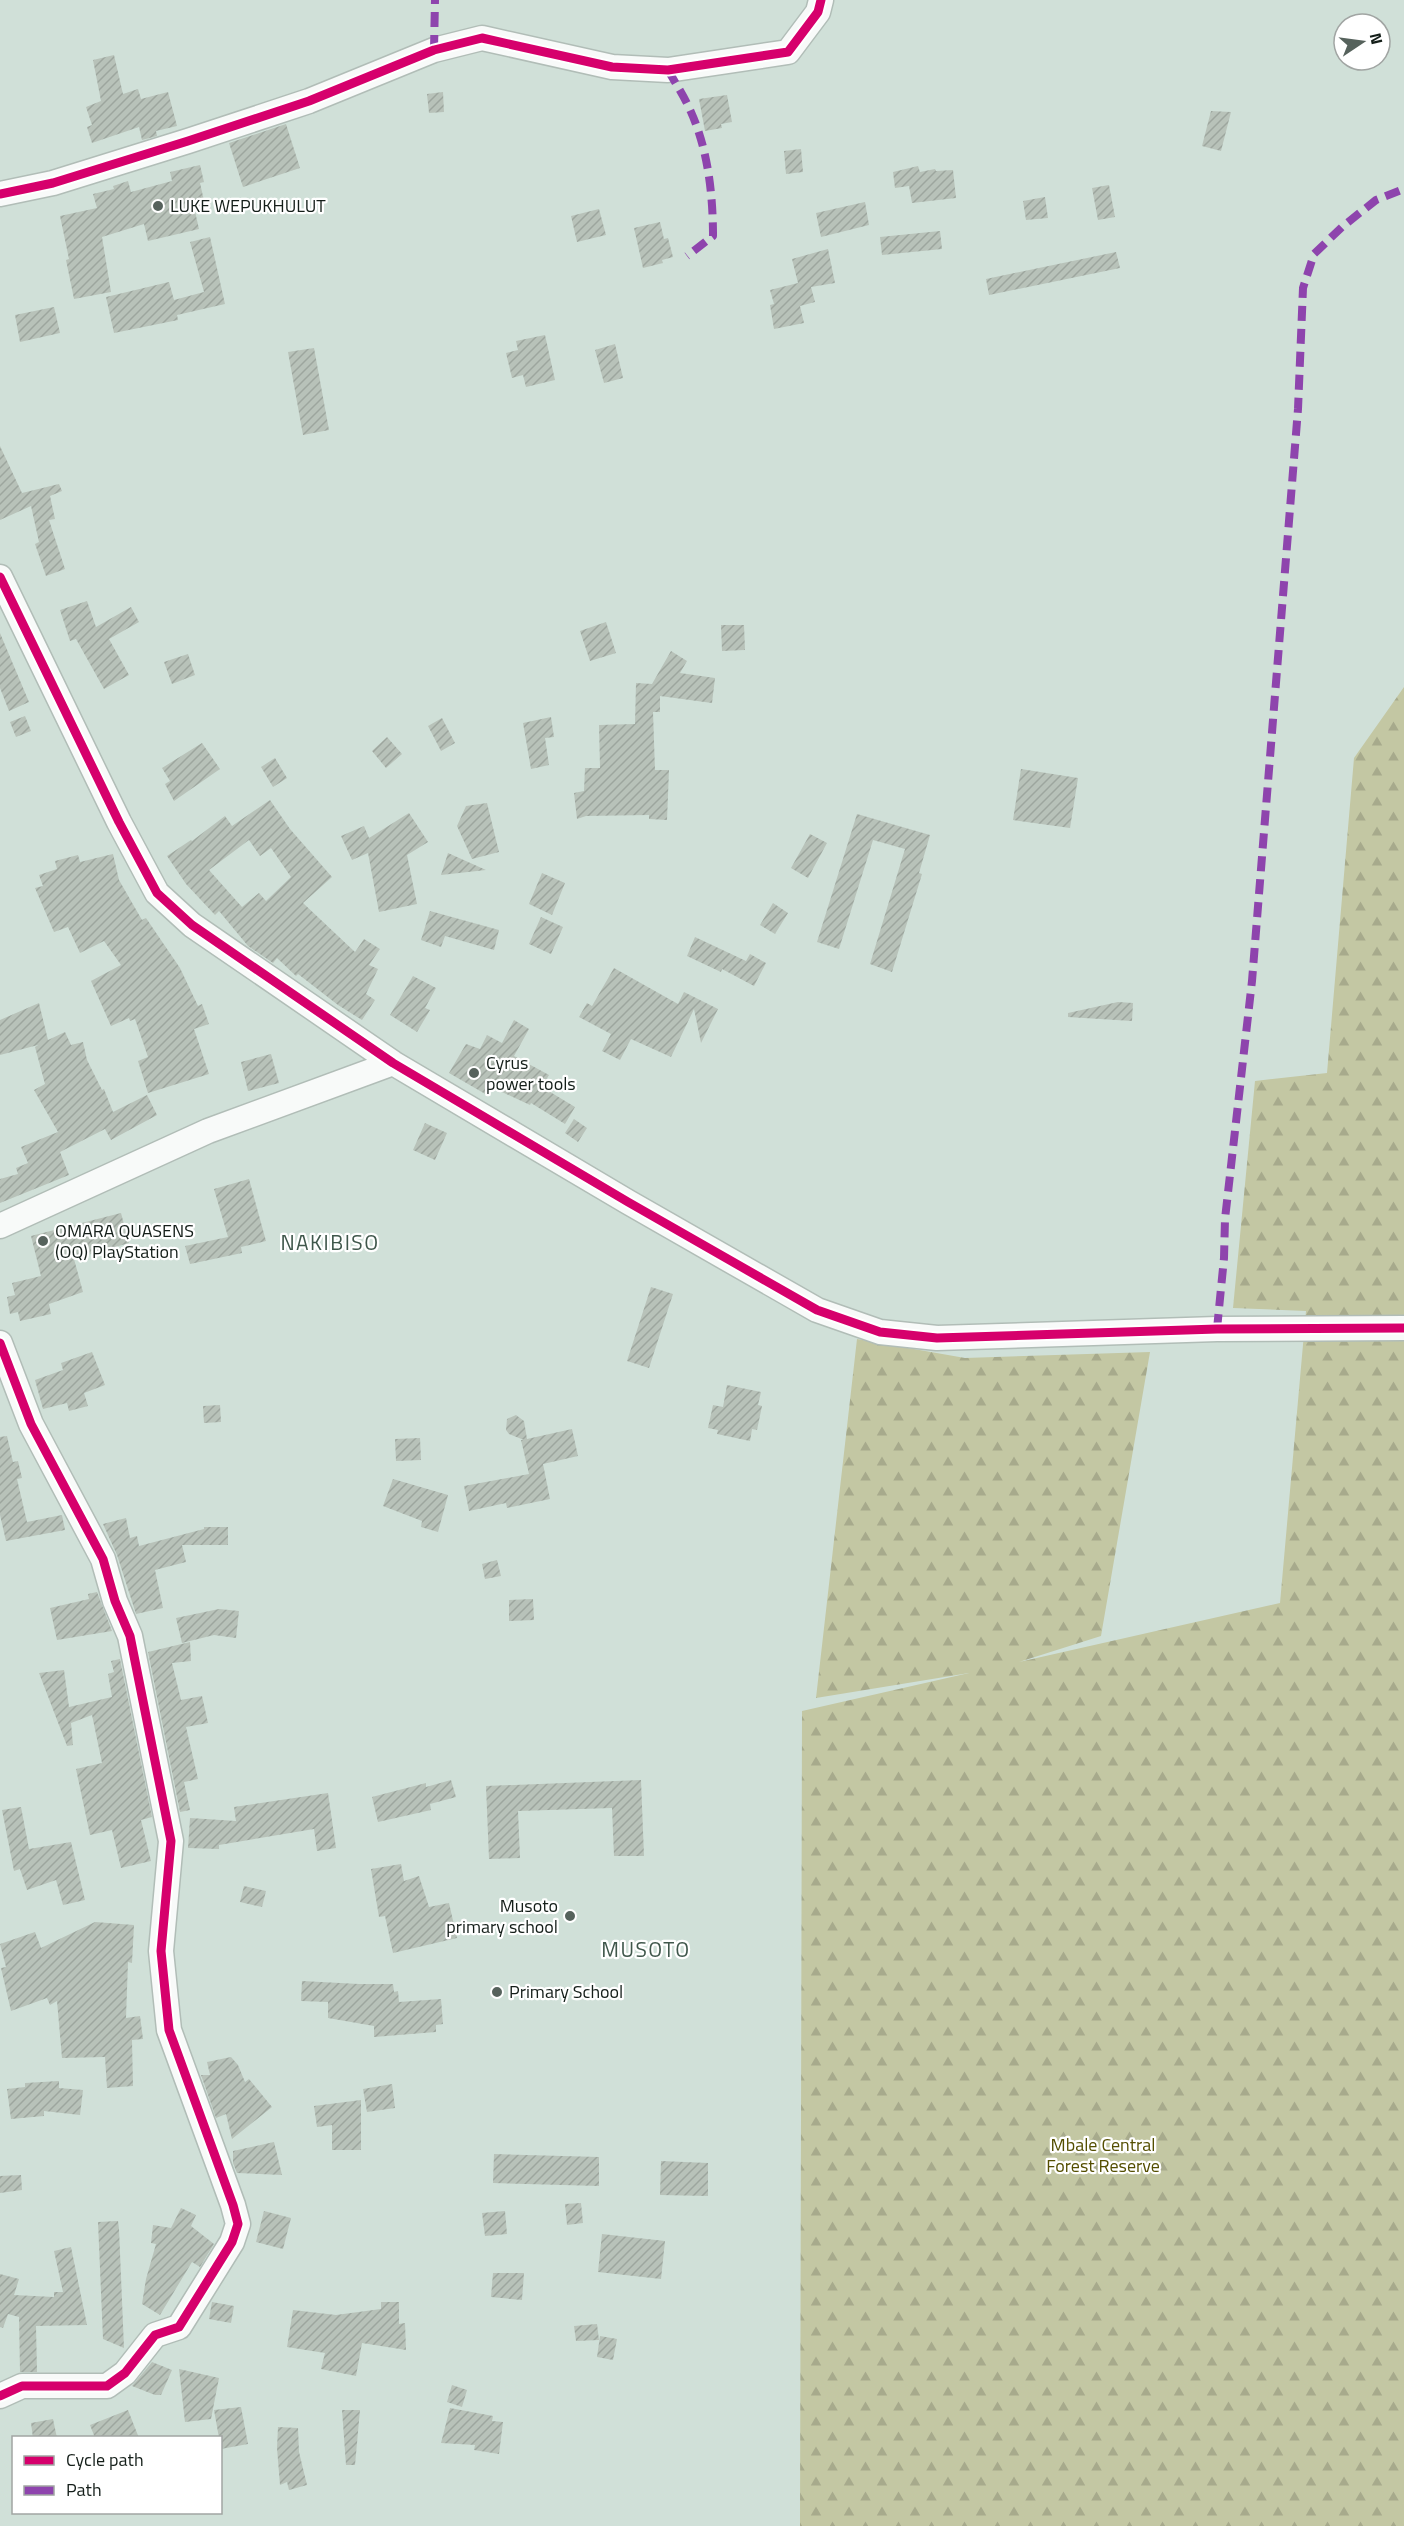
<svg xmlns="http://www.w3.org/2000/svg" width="1404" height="2526" font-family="'Titillium Web',sans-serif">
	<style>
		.forest { fill: url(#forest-firs) }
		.building { fill: url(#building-hatch); fill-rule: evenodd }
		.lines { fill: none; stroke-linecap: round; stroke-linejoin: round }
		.minor-casing { stroke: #b1bdb7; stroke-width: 27 }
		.minor { stroke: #f8faf9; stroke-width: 24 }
		.quiet { stroke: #8e44ad; stroke-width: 8; stroke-dasharray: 15 8; stroke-linecap: butt }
		.cycleway-casing { stroke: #fff; stroke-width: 13 }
		.cycleway { stroke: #d6006c; stroke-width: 9 }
		.poi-dot { fill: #56625c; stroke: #fff; stroke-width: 2 }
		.labels { text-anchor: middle; stroke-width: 4.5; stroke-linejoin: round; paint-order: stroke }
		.poi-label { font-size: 18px; fill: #141e19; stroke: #fff; text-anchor: start }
		.park-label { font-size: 18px; fill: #544e00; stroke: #fff }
		.quarter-label { font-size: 21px; letter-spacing: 1.5px; fill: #3f574b; stroke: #fff }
	</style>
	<defs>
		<pattern id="forest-firs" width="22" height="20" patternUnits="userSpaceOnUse" patternTransform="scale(1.5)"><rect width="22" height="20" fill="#c3c7a3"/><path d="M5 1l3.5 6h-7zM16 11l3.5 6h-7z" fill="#a7aa8c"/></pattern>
		<pattern id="building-hatch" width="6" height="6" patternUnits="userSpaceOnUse" patternTransform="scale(1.5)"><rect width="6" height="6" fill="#b8c2b9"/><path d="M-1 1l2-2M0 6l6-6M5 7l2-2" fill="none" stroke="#9da69e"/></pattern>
	</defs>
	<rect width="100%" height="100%" fill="#d0e0d8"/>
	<path class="forest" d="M1404,687V2526H800L802,1711L969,1673L816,1698L857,1339L965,1358L1150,1352L1101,1636L1019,1662L1280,1603L1306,1311L1233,1308L1255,1081L1327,1073L1354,758Z"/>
	<path class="building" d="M114,55L123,94L138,89L141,99L168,92L177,126L156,131L157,136L142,140L139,127L92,143L87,127L92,125L86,107L101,101L93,60Z
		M443,92L444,112L429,113L427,94Z
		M727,95L732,122L721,124L722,128L705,131L699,99Z
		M1211,111L1231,112L1221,151L1202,146Z
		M286,124L300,168L243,187L229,143Z
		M801,149L803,172L786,174L784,151Z
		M200,165L204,182L200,183L205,205L194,207L199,229L148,241L144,224L102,237L111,292L74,299L66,260L69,259L60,216L97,208L93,194L114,189L113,186L128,181L131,192L172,181L170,172Z
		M918,166L920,172L935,169L936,171L953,170L956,198L912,203L909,186L895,188L893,172Z
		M1109,185L1115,217L1098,220L1092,188Z
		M1045,197L1048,218L1026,220L1023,201Z
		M865,202L869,225L821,237L816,213Z
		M599,209L606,235L577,242L571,216Z
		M660,222L664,239L668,238L673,257L662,260L663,263L643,268L634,228Z
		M940,231L942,249L882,255L880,237Z
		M210,237L225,304L177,315L178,320L114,333L106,297L169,282L174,300L204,292L190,242Z
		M828,249L835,283L811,287L815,302L800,306L804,323L774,329L770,305L774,304L770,290L798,283L792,259Z
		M1116,252L1120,268L989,295L986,279Z
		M54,307L60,333L20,342L15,315Z
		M545,335L555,380L526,387L523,375L512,378L506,353L518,350L516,341Z
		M615,344L623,378L604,383L595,350Z
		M314,348L329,430L303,435L288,352Z
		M0,446L22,493L59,484L62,491L50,496L55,519L49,520L65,569L46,576L35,544L39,542L31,506L0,520Z
		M87,601L96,627L131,607L139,622L109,639L129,675L104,689L76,639L70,641L60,610Z
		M606,622L616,653L590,661L580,631Z
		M721,625H744L745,650L722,651Z
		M0,633L29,702L9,711L0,688Z
		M671,651L687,661L680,673L715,678L712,703L660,696V712H653L655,770H669L667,820L649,819V815L586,816L577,819L574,793L584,791L585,768H600L599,725L635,724L636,683L652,684Z
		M188,654L195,675L172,684L164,662Z
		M25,716L31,731L16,737L10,722Z
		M551,717L554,737L545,738L549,765L531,769L523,723Z
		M442,718L455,743L441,751L428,726Z
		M387,737L402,754L386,768L372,751Z
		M202,743L220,769L174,801L165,784L170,781L162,768Z
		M275,758L287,778L273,787L261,767Z
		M1021,769L1078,778L1070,828L1013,820Z
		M270,800L290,829L332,877L303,903L355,952L364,939L380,949L369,965L378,969L366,994L375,1000L362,1020L338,1005L298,974L296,976L277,958L273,963L248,946L219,911L215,915L186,884L167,856L191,840L192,841L225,816L232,826ZM249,840L260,856L271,848L291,877L266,901L259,893L242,907L209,870Z
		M487,803L499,852L472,859L457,826L466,806Z
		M409,813L428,842L407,855L417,904L379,912L368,853L352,860L341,836L364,826L369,838Z
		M857,814L930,835L919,873L922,874L892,972L870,964L905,849L873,840L839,949L817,942Z
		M810,834L827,843L808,878L791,868Z
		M448,853L486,870L441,875Z
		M113,854L119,880L142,920L146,918L180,968L198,1006L202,1004L209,1024L194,1029L209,1074L148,1093L138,1061L148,1057L135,1019L130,1021L129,1018L111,1026L91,981L121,965L104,941L80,953L68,927L54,932L35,888L43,886L39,875L57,869L55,861L78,855L80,862Z
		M542,873L565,883L552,915L529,904Z
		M773,903L788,913L775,934L760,925Z
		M430,911L499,930L494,950L445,936L441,947L421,940Z
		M541,917L563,927L551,954L529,944Z
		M695,937L746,961L750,954L766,963L754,986L722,969L721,972L687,956Z
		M614,968L678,1004L684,992L718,1009L701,1043L694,1009L671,1057L631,1039L620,1060L602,1051L611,1034L579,1017L587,1003L592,1006Z
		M413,976L436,988L425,1008L430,1010L417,1032L390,1015Z
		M1118,1002L1133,1003L1132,1021L1068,1017V1013Z
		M39,1003L48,1040L65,1032L71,1045L83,1042L87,1060L102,1090L104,1089L113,1112L147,1095L157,1115L111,1140L105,1129L60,1152L69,1175L0,1203V1179L18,1174L16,1168L28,1163L21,1147L58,1132L34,1090L45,1084L35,1047L38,1045L0,1055V1020Z
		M514,1020L529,1029L514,1056L549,1075L542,1087L575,1107L565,1124L531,1103L530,1105L491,1087L487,1095L449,1073L466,1044L480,1049L487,1035L502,1043Z
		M271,1054L279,1083L248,1091L241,1062Z
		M574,1119L587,1128L578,1142L565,1133Z
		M425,1123L447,1133L435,1160L413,1150Z
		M249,1179L266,1241L241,1247L242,1253L190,1264L185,1246L228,1237L214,1189Z
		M121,1213L129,1243L74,1259L83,1292L49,1304L51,1314L20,1321L18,1312L10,1314L7,1297L15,1295L12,1283L41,1276L31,1236Z
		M651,1287L673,1294L649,1368L627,1361Z
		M92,1352L105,1385L84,1393L88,1406L69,1411L67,1403L43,1409L35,1380L63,1370L61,1363Z
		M727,1385L761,1392L758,1405L762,1406L757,1430L752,1429L750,1441L717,1434L718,1430L708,1428L713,1405L723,1407Z
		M220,1405L221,1422L204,1423L203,1406Z
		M516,1415L524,1421L527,1439L572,1429L578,1456L543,1464L550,1499L507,1508L506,1503L469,1511L464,1486L529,1474L521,1440H524L509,1434L506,1430L507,1419Z
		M7,1436L13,1462L18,1461L22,1478L17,1479L27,1522L62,1515L65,1530L6,1541L0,1515V1437Z
		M420,1438L421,1460L396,1461L395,1439Z
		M393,1479L448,1495L438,1532L421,1527L422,1521L383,1506Z
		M126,1518L130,1538L137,1536L139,1546L204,1529V1527H228V1545H182L186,1562L155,1570L163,1608L136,1614L117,1555L103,1524Z
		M497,1560L501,1576L485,1579L482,1564Z
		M97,1592L112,1631L57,1640L50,1608L89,1599L88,1594Z
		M533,1599L534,1620L509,1621V1600Z
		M219,1609L239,1611L236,1638L214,1635L182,1643L176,1618Z
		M190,1642L191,1661L172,1663L181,1700L202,1696L208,1723L186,1727L198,1779L184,1782L190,1810L180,1812L148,1652Z
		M120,1659L152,1817L141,1820L151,1861L121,1868L112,1830L90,1835L76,1769L102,1763L92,1715L71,1723L73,1745L67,1746L39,1673L64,1670L69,1707L112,1697L108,1674L114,1672L111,1661Z
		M451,1780L456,1797L430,1804L431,1810L378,1822L372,1797L426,1783V1787Z
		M641,1780L644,1856H614L612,1808L518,1811L520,1858L489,1859L486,1786Z
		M328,1793L336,1848L317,1851L314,1829L219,1845V1849L188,1848L190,1818L236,1821L234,1807Z
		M21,1807L29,1849L71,1842L85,1900L63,1905L56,1880L27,1890L20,1869L14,1871L2,1810Z
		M401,1864L404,1881L419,1876L429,1907L449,1903L457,1938L393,1953L385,1916L379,1917L371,1869Z
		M244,1886L266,1891L262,1907L240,1902Z
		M95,1922L134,1925L132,1963L128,1962L126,2018L140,2016L143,2039L132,2040L133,2086L107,2088L105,2057L62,2058L57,2001L50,2005L47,1998L11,2011L1,1968L6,1967L0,1944L35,1932L41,1948Z
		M302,1981L359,1984H393L394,1992L398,1991L399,2002L441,1999L443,2024L436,2025V2032L374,2037V2026L328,2018V2002L301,2001Z
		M231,2057L238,2065L245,2082L249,2079L272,2107L232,2139L226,2114L216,2118L201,2075H210L207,2062Z
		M59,2081V2088L83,2090L80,2115L44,2111V2116L11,2119L7,2089L25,2087V2083Z
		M392,2084L395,2108L367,2112L363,2089Z
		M361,2100V2150H332V2125L317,2127L314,2106Z
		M274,2142L282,2175L237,2173L233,2163V2151Z
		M494,2154L599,2157V2186L493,2183Z
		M661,2161L708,2163V2196L660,2195Z
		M21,2175L22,2190L0,2193V2176Z
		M581,2203L583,2223L567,2225L565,2204Z
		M181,2208L196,2215L191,2226L214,2244L200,2267L192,2262L160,2315L142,2304L146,2279L156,2244L151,2243L153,2225L171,2228Z
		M264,2211L291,2218L283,2249L256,2242Z
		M505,2211L507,2234L485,2236L482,2213Z
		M118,2221L119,2229L124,2348L103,2339L98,2222Z
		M602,2234L665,2241L661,2279L598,2272Z
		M71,2247L87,2325L36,2326L37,2372H20L19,2317L8,2314L3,2328L0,2327V2274L19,2279L14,2295L54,2297V2292H63L54,2251Z
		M493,2273H524L522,2300L491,2297Z
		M212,2302L234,2306L231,2323L209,2319Z
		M381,2302H399V2324L405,2323L406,2350L362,2343L356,2376L321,2369L325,2353L287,2347L293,2310L336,2315L381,2309Z
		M597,2324L599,2340L576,2341L574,2326Z
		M600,2336L617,2339L613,2360L597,2357Z
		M152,2362L172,2370L161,2395H155L132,2386Z
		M179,2369L219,2378L211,2419L185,2422Z
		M452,2385L467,2390L462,2407L447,2402Z
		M241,2407L248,2444L221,2449L214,2410Z
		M450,2408L493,2416L492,2421L503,2422L499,2454L474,2450L475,2445L441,2443Z
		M128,2410L139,2438H95L90,2425Z
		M342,2410H360L355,2465H346Z
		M53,2419L57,2438H33L31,2423Z
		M278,2427L298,2428L299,2452L307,2485L289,2490L287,2482L280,2485L277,2448Z"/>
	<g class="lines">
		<defs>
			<path id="minor" d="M0,194L53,183L188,141L309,101L434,50L482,38L612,67L668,70L788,52L818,12L821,0
				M0,577L119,822L157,893L192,925L393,1063L628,1202L817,1310L880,1332L937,1338L1217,1329L1404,1328
				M0,1226L208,1131L393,1063
				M0,1343L31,1424L103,1559L115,1601L130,1636L171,1841L161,1951L169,2030L233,2205L238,2224L232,2242L179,2327L155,2335L125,2373L107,2386H22L0,2396"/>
		</defs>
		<use href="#minor" class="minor-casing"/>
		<use href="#minor" class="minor"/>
		<path class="quiet" d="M434,50L435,0
			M668,70C676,84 685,98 691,112C708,150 713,195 713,236L687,256
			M1217,1329L1224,1258L1225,1219L1252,981L1298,409L1303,288L1314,254L1342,227L1376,200L1404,189"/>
		<defs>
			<path id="cycleway" d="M0,194L53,183L188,141L309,101L434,50L482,38L612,67L668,70L788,52L818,12L821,0
				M0,577L119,822L157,893L192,925L393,1063L628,1202L817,1310L880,1332L937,1338L1217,1329L1404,1328
				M0,1343L31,1424L103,1559L115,1601L130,1636L171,1841L161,1951L169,2030L233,2205L238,2224L232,2242L179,2327L155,2335L125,2373L107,2386H22L0,2396"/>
		</defs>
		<use href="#cycleway" class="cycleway-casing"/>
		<use href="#cycleway" class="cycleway"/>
	</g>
	<g class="poi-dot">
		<circle cx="158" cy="206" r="6"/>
		<circle cx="474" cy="1073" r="6"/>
		<circle cx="43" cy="1241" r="6"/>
		<circle cx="570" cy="1916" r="6"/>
		<circle cx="497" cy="1992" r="6"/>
	</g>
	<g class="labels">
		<g class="poi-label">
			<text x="170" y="212">LUKE WEPUKHULUT</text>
			<text x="486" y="1069">Cyrus<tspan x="486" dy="21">power tools</tspan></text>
			<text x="55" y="1237">OMARA QUASENS<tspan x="55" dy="21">(OQ) PlayStation</tspan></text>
			<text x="558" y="1912" text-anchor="end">Musoto<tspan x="558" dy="21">primary school</tspan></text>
			<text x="509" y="1998">Primary School</text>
		</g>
		<g class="park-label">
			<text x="1103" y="2151">Mbale Central<tspan x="1103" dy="21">Forest Reserve</tspan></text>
		</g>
		<g class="quarter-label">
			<text x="330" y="1250">NAKIBISO</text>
			<text x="646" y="1957">MUSOTO</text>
		</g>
	</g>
	<rect x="12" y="2436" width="210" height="78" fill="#ffffff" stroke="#a1a5a3" stroke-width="1.5"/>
	<rect x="24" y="2456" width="30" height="9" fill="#d6006c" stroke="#a1a5a3" stroke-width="1.5"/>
	<text x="66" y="2466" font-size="18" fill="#141e19">Cycle path</text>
	<rect x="24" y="2486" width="30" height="9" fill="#8e44ad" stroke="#a1a5a3" stroke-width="1.5"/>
	<text x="66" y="2496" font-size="18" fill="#141e19">Path</text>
	<g transform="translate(1362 42) rotate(77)"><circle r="28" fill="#ffffff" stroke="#a1a5a3" stroke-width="1.5"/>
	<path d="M0-4.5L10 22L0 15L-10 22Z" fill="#56625c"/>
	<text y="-9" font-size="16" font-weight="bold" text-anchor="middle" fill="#141e19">N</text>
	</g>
</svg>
